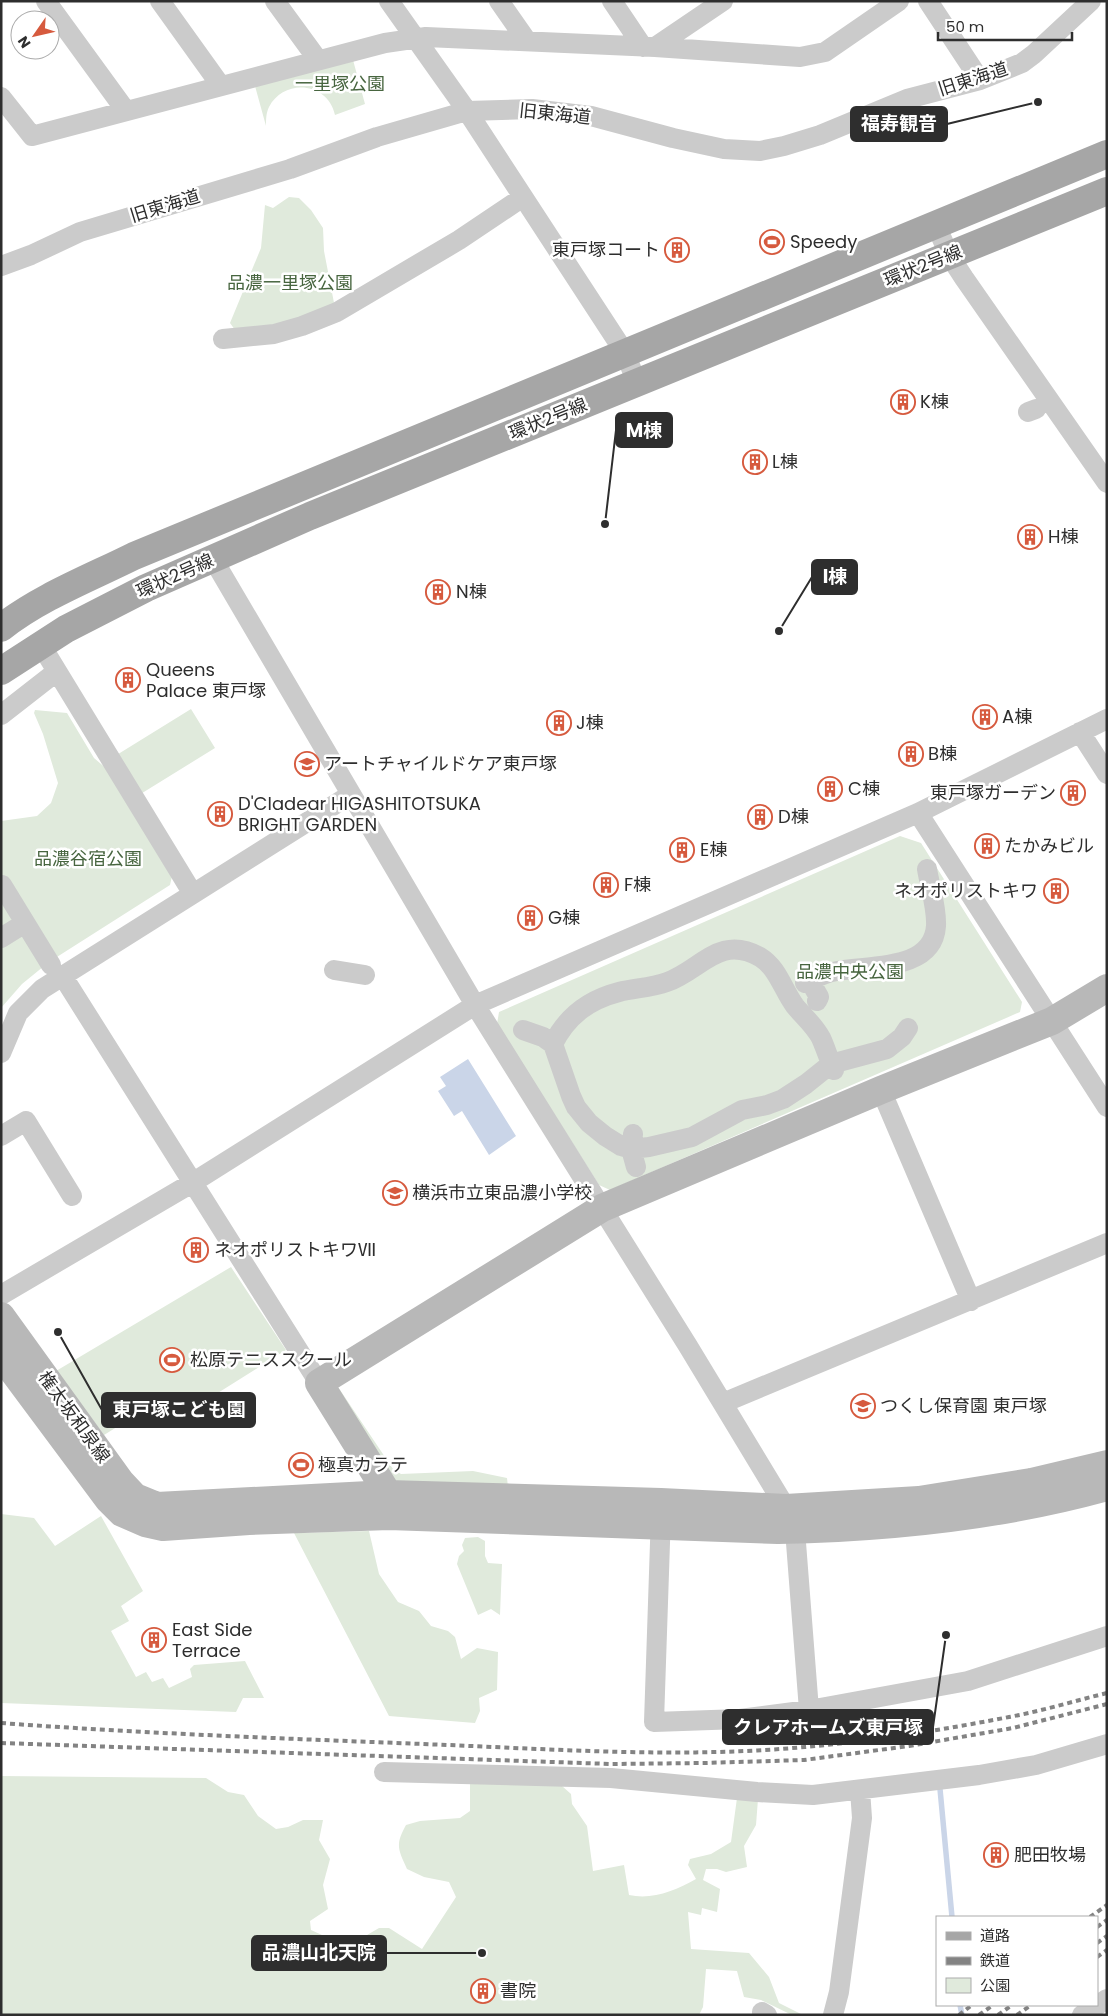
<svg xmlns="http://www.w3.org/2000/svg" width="1108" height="2016" font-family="Poppins,'Noto Sans JP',sans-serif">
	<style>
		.green { fill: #e0eadc }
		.water { fill: #cad5e8 }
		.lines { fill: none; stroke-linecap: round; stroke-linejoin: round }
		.stream { stroke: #cad5e8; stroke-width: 5.5 }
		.street { stroke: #cbcbcb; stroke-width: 20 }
		.secondary { stroke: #b8b8b8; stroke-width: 28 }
		.primary { stroke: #a6a6a6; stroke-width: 28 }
		.rail { stroke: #838383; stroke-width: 4; stroke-dasharray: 5 4; stroke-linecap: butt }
		.labels { text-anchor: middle; stroke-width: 5; stroke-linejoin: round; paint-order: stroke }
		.street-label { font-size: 18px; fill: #2e2e2e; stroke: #fff }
		.park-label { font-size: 18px; fill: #47653f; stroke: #fff }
		.poi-label { font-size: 18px; fill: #2e2e2e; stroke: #fff; text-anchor: start }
		.leader { fill: none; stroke: #2e2e2e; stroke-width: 2 }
		.callout-dot { fill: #2e2e2e; stroke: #fff; stroke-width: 2 }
		.callout { fill: #2e2e2e; stroke: #2e2e2e; stroke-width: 2 }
		.callout-label { font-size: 19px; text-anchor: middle; font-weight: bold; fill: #fff }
	</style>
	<rect width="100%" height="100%" fill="#fff"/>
	<path class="green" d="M353,60L365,104L335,115C328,82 284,78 269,107C266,113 266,120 266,126L255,86Z
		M289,197L299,198L311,210L323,228L324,251L335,308L238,334L230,323L261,248L265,205L273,208Z
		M191,709L215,748L139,795L115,756Z
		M35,710L67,713L94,758L108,770L173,872L170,885L49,962L22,984L1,1008V821L37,816L51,803L58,783L43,734L34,713Z
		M900,836L921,843L1022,1002L1020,1012L610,1190L599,1185L497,1024L499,1012Z
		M231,1267L286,1350L170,1423L157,1402L104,1435L56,1371Z
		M336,1384L393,1469L401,1474L473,1471L507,1478L508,1487L395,1485L334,1395Z
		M1,1514L34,1518L55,1546L101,1516L143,1591L121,1606L129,1621L111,1631L136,1677L146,1672L152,1682L163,1678L169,1688L192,1677L190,1669L194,1665L245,1661L264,1698H243L236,1712L1,1703Z
		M369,1531L379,1574L398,1602L419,1611L431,1626L448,1631L455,1637L461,1659L477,1648L498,1652L497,1690L479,1698L480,1711L475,1723L389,1716L294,1533Z
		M478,1537L485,1541V1556L488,1563L502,1564L500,1615L491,1609L478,1615L457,1564L459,1556L464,1551L462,1545L465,1538Z
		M1,1776L206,1778L228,1792L244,1795L258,1816L276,1829L288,1827L303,1820H323L319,1840L330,1859L323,1885L328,1909L310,1921L311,1930L333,1940L355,1942L379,1928H389L422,1949L456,1897L449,1882L424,1877L407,1869C398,1849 395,1845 406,1825L420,1821L460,1818L470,1811V1783L562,1786L571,1794L572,1804L587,1826L593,1871L624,1865L629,1895C652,1900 675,1891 696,1879L688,1865L690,1859L711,1854L731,1842L737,1798L758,1799L756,1825L744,1846L747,1867L726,1872L717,1869H706L703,1880L720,1889L717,1912L702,1908L701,1915L688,1912L691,1949L749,1953L769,1977L779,2003L803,2015H792L761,2000L744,1997L737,1971L706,1969L703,2007L699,2015H1Z"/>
	<path class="water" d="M468,1059L516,1136L489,1155L462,1111L454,1116L438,1091L446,1086L440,1077Z"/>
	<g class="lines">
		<path class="stream" d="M940,1789L952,1917
			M960,2005L962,2015"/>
		<path class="street" d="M46,1L126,111
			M160,1L221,86
			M275,1L318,60
			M389,1L467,111L608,327L625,353L637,383
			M499,1L527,41
			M612,1L643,47
			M928,1L980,80
			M655,47L800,57L825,52L899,1
			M1,97L32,136L385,43L426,37L655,47L723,1
			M936,225L949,255L964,278L1107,483
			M1,266L31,255L80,232L290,169L377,137L467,111L532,109L591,116L673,138L724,149L760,151L784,146L820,135L907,99L980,80L1022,63L1034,54L1091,1
			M223,339L274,334L302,326L337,312L459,240L523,197
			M1028,412L1036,409
			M213,559L475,1005L688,1346L786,1508L795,1530L809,1710
			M41,645L193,894
			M1,715L51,676
			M1080,732L1107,774
			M918,813L1107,1107
			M2,885L51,965
			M1,938L25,923
			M334,970L365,975
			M62,975L319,1383
			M810,981L819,997L817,1001
			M805,983C815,978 825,973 837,971C870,965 933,971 936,926C937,908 930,887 927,869
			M523,1030L543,1037L553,1044L571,1096L576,1107L589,1123L605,1136L621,1146L631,1149L649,1147L692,1137L742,1110L767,1105L783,1099L806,1084L831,1064L887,1049L902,1037L908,1028
			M553,1044C567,1016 588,1000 619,992C635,988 651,988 667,982C701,970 719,934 760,957C778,968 783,990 795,1006C804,1017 814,1025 821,1038C826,1049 829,1060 834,1070
			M1,1053L18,1013L42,989L350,795
			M881,1090L971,1301
			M633,1134L631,1149L636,1167
			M1,1136L26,1121L72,1196
			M1,1295L192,1183L475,1005L918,813L1107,719
			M723,1403L1107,1243
			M661,1513L654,1722L740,1719L809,1710L968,1681L1107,1636
			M384,1772L611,1778L757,1792L813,1795L979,1775L1036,1765L1107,1744
			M762,2012L767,2015
			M833,2015L839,1992L862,1818L860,1790
			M1082,2015L1107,1999"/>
		<path class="secondary" d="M1,1316L120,1481L135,1497L157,1506L388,1494L661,1502L786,1508L919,1500L1031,1482L1107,1464
			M1,1355L108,1499L122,1513L145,1523L163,1527L249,1521L389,1516L778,1530C889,1528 999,1517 1107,1487
			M389,1509L388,1494L319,1383L602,1208L881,1090L1052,1021L1107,988"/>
		<path class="primary" d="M1,628C38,598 92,577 134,556L1107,154
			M1,671L66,629L146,588L310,516L1107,191"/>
		<path class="rail" d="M1,1723C150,1734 299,1739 448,1745C566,1750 686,1758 805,1747C873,1741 942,1730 1009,1717C1042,1711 1074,1701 1107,1693
			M1,1743L611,1764L704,1763L804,1760L909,1746L1013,1728L1107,1704
			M1090,1917L1107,1905
			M1097,1927L1107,1920
			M1097,1943L1107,1936
			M1097,1957L1107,1950
			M959,2015L972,2005
			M979,2015L993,2005
			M998,2015L1012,2005
			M1017,2015L1031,2005"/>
	</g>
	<defs>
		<symbol id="stadium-ring" viewBox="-11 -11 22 22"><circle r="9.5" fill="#fff" stroke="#d65a3e" stroke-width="1.5"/><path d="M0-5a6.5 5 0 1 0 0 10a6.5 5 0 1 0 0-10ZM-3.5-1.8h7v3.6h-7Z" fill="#d65a3e"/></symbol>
		<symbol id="building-ring" viewBox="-11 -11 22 22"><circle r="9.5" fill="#fff" stroke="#d65a3e" stroke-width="1.5"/><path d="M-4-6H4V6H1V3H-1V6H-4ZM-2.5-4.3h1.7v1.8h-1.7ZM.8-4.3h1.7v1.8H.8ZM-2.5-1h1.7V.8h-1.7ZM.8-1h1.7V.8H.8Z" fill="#d65a3e"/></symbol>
		<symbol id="school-ring" viewBox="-11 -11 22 22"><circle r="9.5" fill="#fff" stroke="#d65a3e" stroke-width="1.5"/><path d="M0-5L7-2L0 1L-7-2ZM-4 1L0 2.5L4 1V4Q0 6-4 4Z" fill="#d65a3e"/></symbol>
	</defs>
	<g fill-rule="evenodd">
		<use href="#stadium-ring" x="758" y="228" width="28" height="28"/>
		<use href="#building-ring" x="663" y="236" width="28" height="28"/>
		<use href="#building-ring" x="889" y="388" width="28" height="28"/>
		<use href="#building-ring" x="741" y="448" width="28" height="28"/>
		<use href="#building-ring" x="1016" y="523" width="28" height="28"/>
		<use href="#building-ring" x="424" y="578" width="28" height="28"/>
		<use href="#building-ring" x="114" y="666" width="28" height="28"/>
		<use href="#building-ring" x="971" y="703" width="28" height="28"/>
		<use href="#building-ring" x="545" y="709" width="28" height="28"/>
		<use href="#building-ring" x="897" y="740" width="28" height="28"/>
		<use href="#school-ring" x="293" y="750" width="28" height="28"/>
		<use href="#building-ring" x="816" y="775" width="28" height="28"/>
		<use href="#building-ring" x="1059" y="779" width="28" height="28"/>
		<use href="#building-ring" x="206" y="800" width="28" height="28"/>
		<use href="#building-ring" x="746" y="803" width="28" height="28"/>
		<use href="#building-ring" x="973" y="832" width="28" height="28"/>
		<use href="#building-ring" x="668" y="836" width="28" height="28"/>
		<use href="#building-ring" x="592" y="871" width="28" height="28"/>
		<use href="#building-ring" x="1042" y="877" width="28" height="28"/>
		<use href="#building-ring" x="516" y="904" width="28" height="28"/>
		<use href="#school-ring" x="381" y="1179" width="28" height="28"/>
		<use href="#building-ring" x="182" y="1236" width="28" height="28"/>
		<use href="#stadium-ring" x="158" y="1346" width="28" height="28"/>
		<use href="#school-ring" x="849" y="1392" width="28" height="28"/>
		<use href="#stadium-ring" x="287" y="1451" width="28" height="28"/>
		<use href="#building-ring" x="140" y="1626" width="28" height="28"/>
		<use href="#building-ring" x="982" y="1841" width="28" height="28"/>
		<use href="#building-ring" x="469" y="1977" width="28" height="28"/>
	</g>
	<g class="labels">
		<g class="street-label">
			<text transform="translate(973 79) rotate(-18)" y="6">旧東海道</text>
			<text transform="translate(555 114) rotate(6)" y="6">旧東海道</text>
			<text transform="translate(165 206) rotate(-17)" y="6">旧東海道</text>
			<text transform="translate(923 266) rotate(-22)" y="6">環状2号線</text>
			<text transform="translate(548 419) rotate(-22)" y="6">環状2号線</text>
			<text transform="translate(175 576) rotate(-24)" y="6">環状2号線</text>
			<text transform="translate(74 1417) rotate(54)" y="6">権太坂和泉線</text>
		</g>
		<g class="park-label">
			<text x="340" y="90">一里塚公園</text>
			<text x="290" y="289">品濃一里塚公園</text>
			<text x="88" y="865">品濃谷宿公園</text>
			<text x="850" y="978">品濃中央公園</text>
		</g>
		<g class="poi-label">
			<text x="790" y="248">Speedy</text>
			<text x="660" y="256" text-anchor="end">東戸塚コート</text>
			<text x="920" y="408">K棟</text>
			<text x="772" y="468">L棟</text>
			<text x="1048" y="543">H棟</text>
			<text x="456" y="598">N棟</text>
			<text x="146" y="676">Queens<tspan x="146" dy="21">Palace 東戸塚</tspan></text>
			<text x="1002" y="723">A棟</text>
			<text x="576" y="729">J棟</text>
			<text x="928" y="760">B棟</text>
			<text x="324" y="770">アートチャイルドケア東戸塚</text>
			<text x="848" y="795">C棟</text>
			<text x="1056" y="799" text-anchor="end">東戸塚ガーデン</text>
			<text x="238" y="810">D'Cladear HIGASHITOTSUKA<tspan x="238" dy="21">BRIGHT GARDEN</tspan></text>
			<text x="778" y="823">D棟</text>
			<text x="1004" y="852">たかみビル</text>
			<text x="700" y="856">E棟</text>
			<text x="624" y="891">F棟</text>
			<text x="1038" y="897" text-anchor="end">ネオポリストキワ</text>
			<text x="548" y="924">G棟</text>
			<text x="412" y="1199">横浜市立東品濃小学校</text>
			<text x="214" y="1256">ネオポリストキワⅦ</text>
			<text x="190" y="1366">松原テニススクール</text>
			<text x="880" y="1412">つくし保育園 東戸塚</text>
			<text x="318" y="1471">極真カラテ</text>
			<text x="172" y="1636">East Side<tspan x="172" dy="21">Terrace</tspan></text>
			<text x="1014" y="1861">肥田牧場</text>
			<text x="500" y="1997">書院</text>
		</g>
	</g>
	<path class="leader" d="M1038 102L947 124M605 524L616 430M779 631L812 577M58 1332L102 1410M946 1635L933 1727M482 1953L386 1953"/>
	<g class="callout-dot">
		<circle cx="1038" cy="102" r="5"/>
		<circle cx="605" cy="524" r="5"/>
		<circle cx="779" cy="631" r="5"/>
		<circle cx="58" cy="1332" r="5"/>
		<circle cx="946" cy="1635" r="5"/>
		<circle cx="482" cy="1953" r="5"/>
	</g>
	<g class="callout">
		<rect x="851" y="107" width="96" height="34" rx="5"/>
		<rect x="616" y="413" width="56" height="34" rx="5"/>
		<rect x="812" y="560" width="45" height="34" rx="5"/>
		<rect x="102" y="1393" width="153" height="34" rx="5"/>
		<rect x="723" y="1710" width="210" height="34" rx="5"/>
		<rect x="252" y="1936" width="134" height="34" rx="5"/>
	</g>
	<g class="callout-label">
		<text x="899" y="130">福寿観音</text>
		<text x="644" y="437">M棟</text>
		<text x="835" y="583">I棟</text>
		<text x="179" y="1416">東戸塚こども園</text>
		<text x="828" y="1734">クレアホームズ東戸塚</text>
		<text x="319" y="1959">品濃山北天院</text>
	</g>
	<rect width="1108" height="2016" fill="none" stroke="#2e2e2e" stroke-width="5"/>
	<rect x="936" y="1916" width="162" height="90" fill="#ffffff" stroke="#ababab"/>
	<rect x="946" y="1932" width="25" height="8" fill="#a6a6a6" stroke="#ababab"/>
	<text x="980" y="1941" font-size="15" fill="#2e2e2e">道路</text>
	<rect x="946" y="1957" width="25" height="8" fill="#838383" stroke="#ababab"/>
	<text x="980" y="1966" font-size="15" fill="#2e2e2e">鉄道</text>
	<rect x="946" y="1978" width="25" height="15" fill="#e0eadc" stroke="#ababab"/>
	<text x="980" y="1991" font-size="15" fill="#2e2e2e">公園</text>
	<g transform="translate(35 35) rotate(236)"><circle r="24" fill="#ffffff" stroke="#ababab"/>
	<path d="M0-4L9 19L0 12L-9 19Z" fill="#d65a3e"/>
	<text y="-8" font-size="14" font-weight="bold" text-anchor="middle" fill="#2e2e2e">N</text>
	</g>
	<path d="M938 32v8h134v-8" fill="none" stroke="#2e2e2e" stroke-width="2.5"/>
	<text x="946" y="32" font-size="15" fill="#2e2e2e" stroke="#ffffff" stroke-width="4" paint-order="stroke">50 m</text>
</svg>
